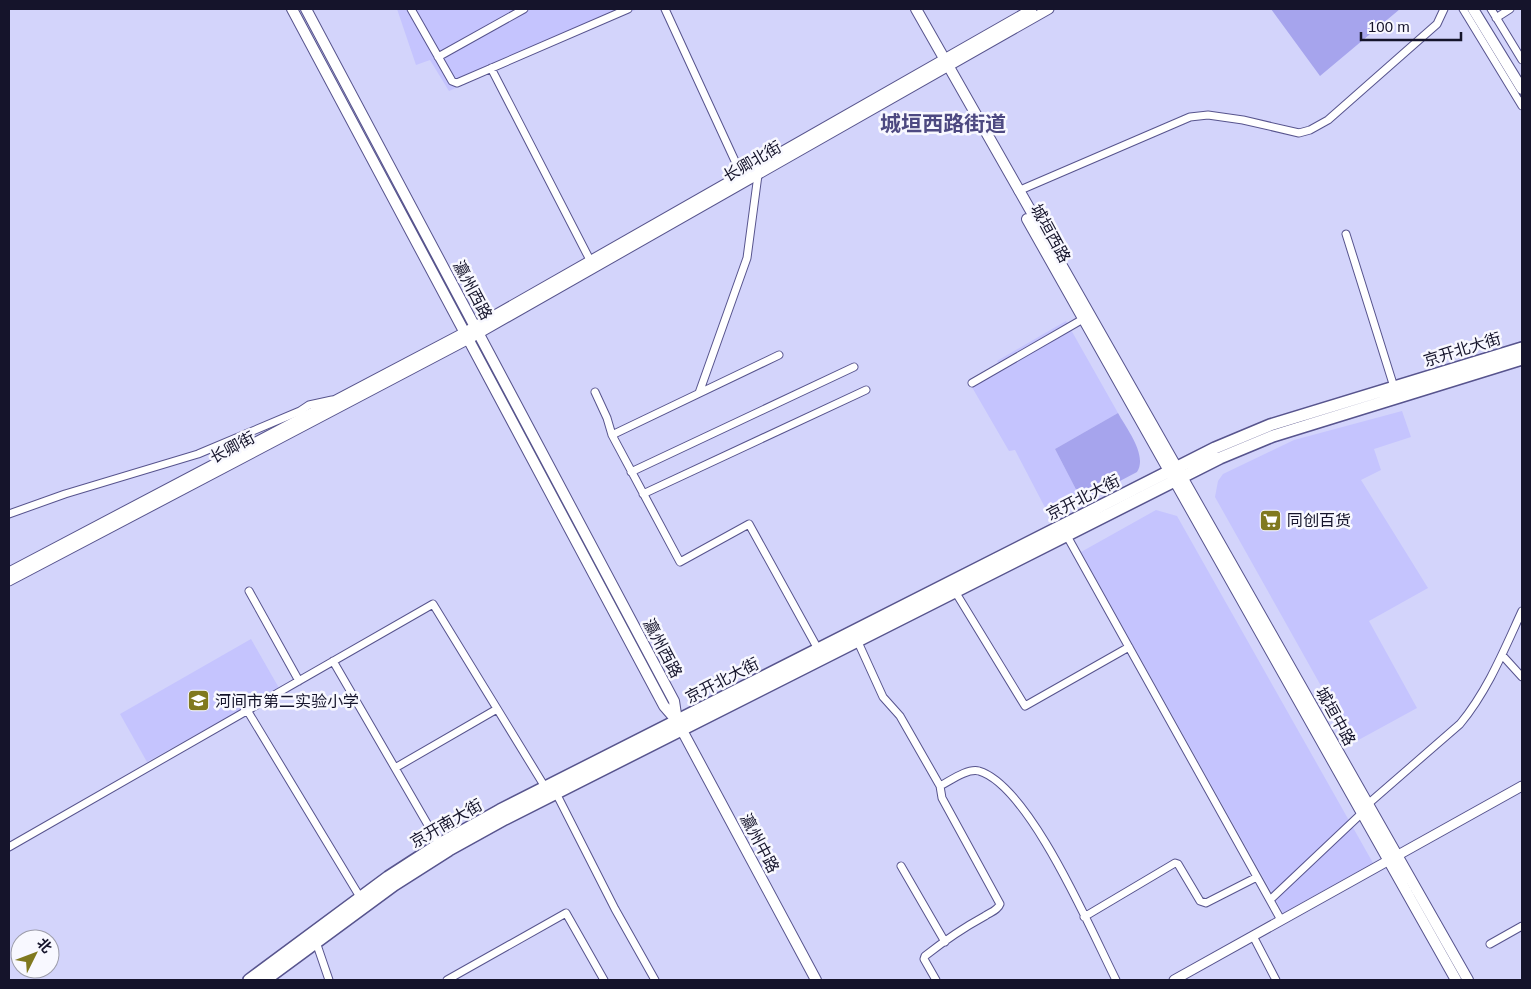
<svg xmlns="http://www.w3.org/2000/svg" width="1531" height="989" font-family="Helvetica,'Noto Sans SC',sans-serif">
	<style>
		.built { fill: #c5c4fe }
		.green { fill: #a6a4ed }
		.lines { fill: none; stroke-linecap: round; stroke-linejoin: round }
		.minor-casing { stroke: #57548d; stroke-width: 9 }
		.tertiary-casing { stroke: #57548d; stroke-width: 11 }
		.secondary-casing { stroke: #57548d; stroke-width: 12 }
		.primary-casing { stroke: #57548d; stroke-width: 14 }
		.minor { stroke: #fff; stroke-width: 7 }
		.tertiary { stroke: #fff; stroke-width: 9 }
		.secondary { stroke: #fff; stroke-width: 10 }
		.primary { stroke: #fff; stroke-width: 11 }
		.labels { text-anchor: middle; stroke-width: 5; stroke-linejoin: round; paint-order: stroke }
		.street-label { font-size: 16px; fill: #15142b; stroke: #f8f8ff }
		.poi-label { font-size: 16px; fill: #15142b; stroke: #f8f8ff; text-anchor: start }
		.district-label { font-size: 21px; font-weight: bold; fill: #4d4981; stroke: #f8f8ff }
	</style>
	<rect width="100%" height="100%" fill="#d3d4fb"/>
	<path class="built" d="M397,9H638L449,91L430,60L416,65Z
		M1066,321L1118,413L1055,449L1082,501L1050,517L1015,450L1009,451L969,382L999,364L997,361Z
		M1402,411L1411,437L1374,449L1381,470L1361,480L1428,588L1369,621L1417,708L1353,743L1215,497L1218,481L1223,474L1294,440Z
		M1156,510L1177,516L1373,863L1283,913L1081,552Z
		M251,639L279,688L147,762L120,714Z"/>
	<path class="green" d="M1271,9H1400L1320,76Z
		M1118,413C1126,428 1148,455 1137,472L1082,501L1055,449Z"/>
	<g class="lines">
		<defs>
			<path id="minor" d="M411,9L452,81L457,83L628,9
				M665,9L741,174
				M1463,9L1522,106
				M1491,9L1522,60
				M1496,18L1510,9
				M438,57L524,9
				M491,68L590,260
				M1018,191L1190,117L1208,115L1243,120L1299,133L1310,130L1328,120L1437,24L1444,9
				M1346,234L1394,387
				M972,383L1083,319
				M595,392L607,418L612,435L680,562L749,524L818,649
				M699,393L747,258L758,175
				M612,435L779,355
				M631,472L854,367
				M643,494L866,390
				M9,514L65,494L198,454L300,411L309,405L332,400
				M1067,536L1281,920
				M249,591L299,681
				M956,593L1025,706L1129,647
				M858,642L883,697L900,716L940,786C950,781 967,768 979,771C1030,786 1092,933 1116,980
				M1502,655L1522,677
				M333,661L439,844
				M247,710L360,897
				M395,768L497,709
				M556,793L615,909L655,980
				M1368,804L1460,724C1488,690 1504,650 1522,611
				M9,847L433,604L545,787
				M901,866L945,942
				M1271,899L1362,813
				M1084,917L1175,863L1178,864L1200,901L1206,903L1257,877
				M1253,936L1276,980
				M316,942L329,980
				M1490,944L1522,926
				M447,980L566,913L604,980
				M936,980L924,959L925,956C944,941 963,928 985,916C991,912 998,910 1000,904L942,798L940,786"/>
			<path id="tertiary" d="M9,572L465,332L1032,9
				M9,581L469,339L1049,9
				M1174,980L1522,786"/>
			<path id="secondary" d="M292,9L664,706L677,721L816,980
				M306,9L674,701L677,721
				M916,9L1468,980
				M1473,9L1522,89
				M1027,219L1456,980"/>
			<path id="primary" d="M249,980L388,877L439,844L500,810L1215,448L1270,425L1522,348
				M265,980L394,885L449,850L505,819L1220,458L1273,436L1522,359"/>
		</defs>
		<use href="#minor" class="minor-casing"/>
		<use href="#tertiary" class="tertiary-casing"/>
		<use href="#secondary" class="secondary-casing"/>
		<use href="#primary" class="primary-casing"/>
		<use href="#minor" class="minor"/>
		<use href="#tertiary" class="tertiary"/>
		<use href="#secondary" class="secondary"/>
		<use href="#primary" class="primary"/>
	</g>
	<defs>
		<symbol id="supermarket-square" viewBox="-11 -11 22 22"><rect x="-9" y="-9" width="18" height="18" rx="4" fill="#80791f" stroke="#f8f8ff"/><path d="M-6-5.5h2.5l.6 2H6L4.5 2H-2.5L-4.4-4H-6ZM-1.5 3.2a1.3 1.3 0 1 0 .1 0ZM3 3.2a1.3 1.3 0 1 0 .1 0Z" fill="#fff"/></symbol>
		<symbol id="school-square" viewBox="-11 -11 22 22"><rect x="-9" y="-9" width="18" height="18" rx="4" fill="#80791f" stroke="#f8f8ff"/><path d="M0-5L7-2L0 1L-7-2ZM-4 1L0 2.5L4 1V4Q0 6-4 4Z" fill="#fff"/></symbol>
	</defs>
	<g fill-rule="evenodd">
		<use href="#supermarket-square" x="1258" y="508" width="25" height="25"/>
		<use href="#school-square" x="186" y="688" width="25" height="25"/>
	</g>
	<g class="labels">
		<g class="street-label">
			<text transform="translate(752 161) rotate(-30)" y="6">长卿北街</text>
			<text transform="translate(1051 233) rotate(61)" y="6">城垣西路</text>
			<text transform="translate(473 290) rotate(62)" y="6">瀛州西路</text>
			<text transform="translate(1462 349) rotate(-17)" y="6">京开北大街</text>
			<text transform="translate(232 447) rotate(-28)" y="6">长卿街</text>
			<text transform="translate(1083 497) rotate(-27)" y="6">京开北大街</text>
			<text transform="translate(663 648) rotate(62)" y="6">瀛州西路</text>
			<text transform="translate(722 680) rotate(-27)" y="6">京开北大街</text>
			<text transform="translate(1336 716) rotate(61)" y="6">城垣中路</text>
			<text transform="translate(446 823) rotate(-30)" y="6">京开南大街</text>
			<text transform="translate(760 843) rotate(62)" y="6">瀛州中路</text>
		</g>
		<g class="poi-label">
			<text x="1287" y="526">同创百货</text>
			<text x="215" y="707">河间市第二实验小学</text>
		</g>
		<g class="district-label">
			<text x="943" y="131">城垣西路街道</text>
		</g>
	</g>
	<rect width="1531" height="989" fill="none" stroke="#15142b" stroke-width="20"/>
	<g transform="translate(35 954) rotate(48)"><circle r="24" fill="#f8f8ff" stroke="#9d9daa"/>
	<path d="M0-4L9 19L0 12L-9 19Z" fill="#80791f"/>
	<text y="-8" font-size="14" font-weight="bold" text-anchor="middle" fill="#15142b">北</text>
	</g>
	<path d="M1361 32v8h100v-8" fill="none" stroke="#15142b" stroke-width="2.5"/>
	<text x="1368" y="32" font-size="15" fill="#15142b" stroke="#f8f8ff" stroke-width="4" paint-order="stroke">100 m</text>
</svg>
